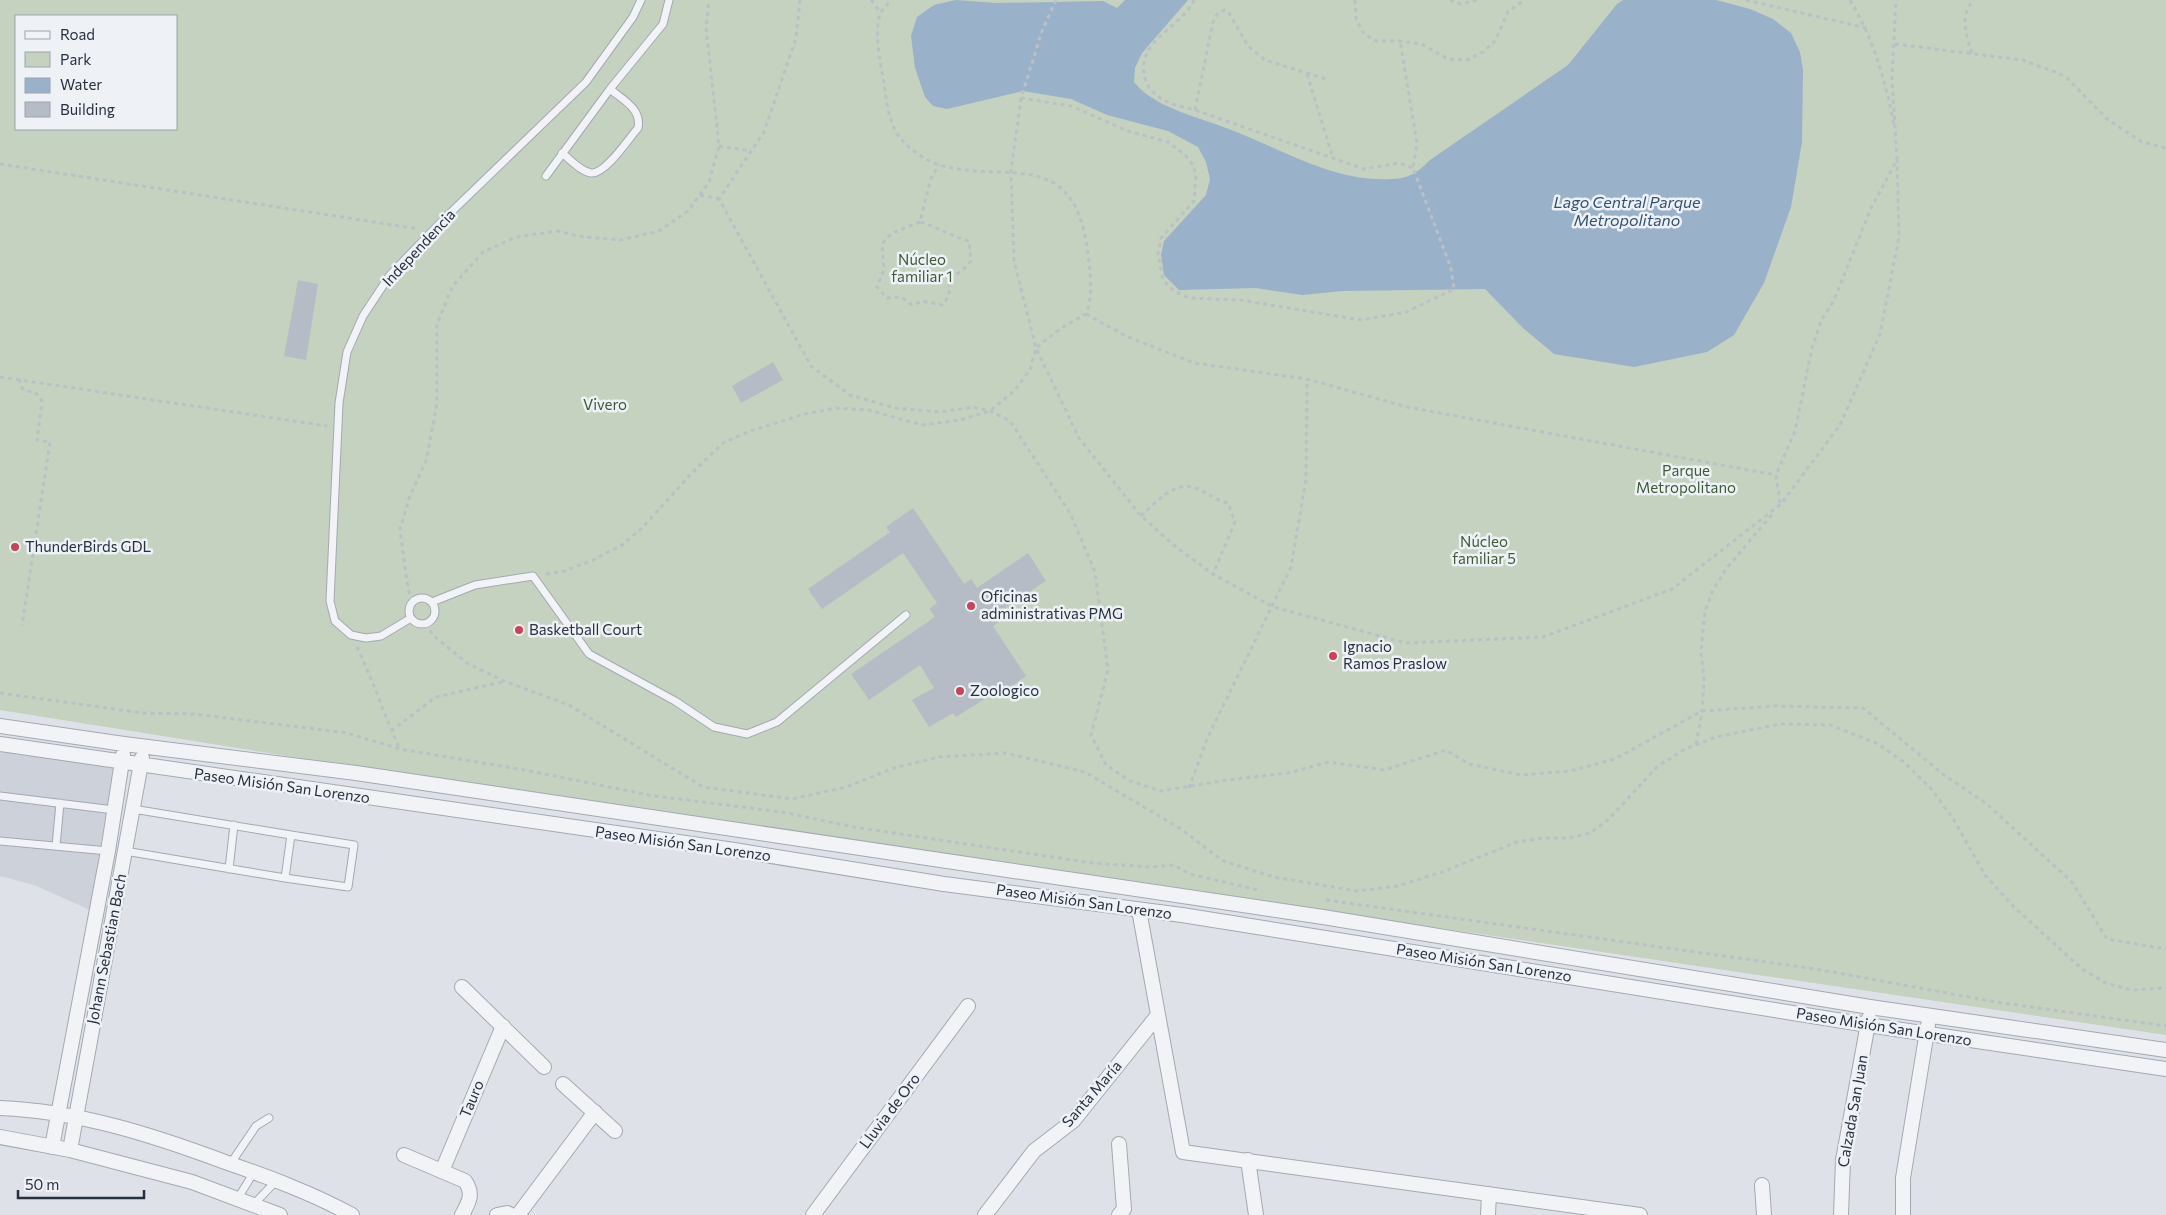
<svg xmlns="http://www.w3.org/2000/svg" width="2166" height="1215" font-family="Commissioner,sans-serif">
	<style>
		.built { fill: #ccd1da }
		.green { fill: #c4d2bf; fill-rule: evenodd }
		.water { fill: #99b1c9 }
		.building { fill: #b6bcc5 }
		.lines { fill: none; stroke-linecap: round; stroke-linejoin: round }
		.service-casing { stroke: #a3a9b2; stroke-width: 9 }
		.minor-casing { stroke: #a3a9b2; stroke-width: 16 }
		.path { stroke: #bcc0c6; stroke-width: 3; stroke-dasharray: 4 4; stroke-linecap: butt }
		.service { stroke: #f1f3f6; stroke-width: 7 }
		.minor { stroke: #f1f3f6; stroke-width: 14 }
		.poi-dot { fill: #d04158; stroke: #eef1f6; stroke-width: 2 }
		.labels { text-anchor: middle; stroke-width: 5; stroke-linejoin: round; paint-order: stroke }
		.street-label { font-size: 15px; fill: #27303f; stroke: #eef1f6 }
		.park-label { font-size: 15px; fill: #3c5b34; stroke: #eef1f6 }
		.poi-label { font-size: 15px; fill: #27303f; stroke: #eef1f6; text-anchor: start }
		.water-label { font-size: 16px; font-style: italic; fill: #315074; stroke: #eef1f6 }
	</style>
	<rect width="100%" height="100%" fill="#dee2e8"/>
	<path class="built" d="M0,748L114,765L90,910L34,885L0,876Z"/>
	<path class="green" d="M0,0H2166V1035L462,784L0,710ZM16,16H176V129H16Z"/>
	<path class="water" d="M956,0L996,3L1103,1L1117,8L1125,0H1188L1142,53L1135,68L1134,82C1156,110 1207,119 1239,133C1288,153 1337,182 1391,179C1409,179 1418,172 1430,160L1568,65L1617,4L1623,0H1716L1750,9L1773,19L1791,33L1800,52L1803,70L1802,142L1791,207L1764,283L1734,335L1707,352L1634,367L1554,354L1523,328L1485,289L1343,291L1302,295L1256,288L1179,290L1164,275L1161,255L1164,241L1206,195L1210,179L1206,162L1198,147L1168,131L1107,115L1071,99L1023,91L947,109L933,106L925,97L915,68L911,36L917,17L934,5Z"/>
	<path class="building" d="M298,280L318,284L306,360L284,356Z
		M773,362L783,380L741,403L732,386Z
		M913,508L964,584L971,579L977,588L1028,553L1046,581L994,615L999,622L993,626L1026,676L999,695L997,691L956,717L953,713L929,727L912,700L934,688L920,665L869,700L851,674L935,617L929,609L937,603L903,553L822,609L808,589L890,532L886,527Z"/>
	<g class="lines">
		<defs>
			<path id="service" d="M562,153C571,160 580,171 591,173C605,175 629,138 638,128C642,109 623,100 610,89
				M546,176L610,89L663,24L669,0
				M409 611a13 13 0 1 1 26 0a13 13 0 1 1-26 0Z
				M432,602L475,585L533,576L589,654L675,701L714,727L747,734L777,722L906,615
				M411,618L381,636L366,638L351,635L335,621L330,601L339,403L347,352L363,316L390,275L444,219L586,82L633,17L641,0
				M0,796L114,810
				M0,841L108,851
				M56,846L60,803
				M125,851L285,878L291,835L133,809
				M229,869L234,825
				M285,878L348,887L354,845L291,835
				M231,1163L256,1126L269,1118
				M238,1198L254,1172
				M254,1204L276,1181"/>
			<path id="minor" d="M0,726L124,744L356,773L1323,917L1870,1007L2166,1050
				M0,744L734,850L944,884L1182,915L1868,1025L2166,1069
				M1139,910L1183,1152L1640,1215
				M462,987L544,1067
				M563,1084L615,1131
				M0,1108C78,1111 153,1135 225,1162C268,1177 312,1193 352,1215
				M0,1137L70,1150L192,1182L280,1215
				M52,1147L108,851L123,755
				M70,1150L142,758
				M404,1155L465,1181C474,1194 469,1202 462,1215
				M1248,1160L1256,1215
				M442,1171L503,1026
				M1762,1185L1764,1215
				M497,1215L507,1213L511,1215
				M518,1215L595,1112
				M813,1215L968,1006
				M985,1215L1034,1151L1073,1121L1158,1015
				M1119,1215L1124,1209L1119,1144
				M1488,1215L1489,1194
				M1841,1215L1843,1160L1869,1018
				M1903,1215V1178L1928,1025"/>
		</defs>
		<use href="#service" class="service-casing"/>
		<use href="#minor" class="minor-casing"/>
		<path class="path" d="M800,0L796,38L764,132L719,199L811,366L850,395L895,408L940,412L973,407L990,411L1010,421L1070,513L1095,572L1108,670L1091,735L1106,765L1130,781L1161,791L1227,780L1288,773L1329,762L1384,770L1446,750L1469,764L1521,775L1570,771L1615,759L1702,711L1775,706L1863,708L1944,775L1988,805L2072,882L2107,939L2166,949
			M871,0L881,13
			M1056,0L1042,31L1021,98L1011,171L1014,261L1036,348L1079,438L1141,516L1176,547L1213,574L1273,607L1406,643L1543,637L1672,589L1781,504L1840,425L1880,334L1899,237L1897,160
			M1194,0C1181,29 1135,40 1145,78C1152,101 1175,105 1195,110L1364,169L1399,163L1413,168
			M1355,0L1356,19L1364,34L1376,41H1400L1421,44L1448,59L1467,60L1483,52L1495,41L1508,12L1524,0
			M1450,0L1461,4L1477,0
			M1746,0L1866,28
			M1850,0C1874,40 1885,79 1894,125
			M1895,44L2023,60L2065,76L2107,119L2142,142L2166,148
			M1972,53C1966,35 1959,15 1974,0
			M1307,74L1333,158
			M1021,98L1071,106L1128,131L1168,142L1185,155L1193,165L1196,175L1194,201L1161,238L1158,254L1163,280L1174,291L1189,298L1241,300L1361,320L1406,312L1454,289L1451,268L1413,168L1417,143L1400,41
			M1195,110L1213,22L1218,13L1225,10L1229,13L1248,46L1265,60L1326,79
			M719,146L751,151
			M0,164L419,229
			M700,195L719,199
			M920,222L892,233L882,244L884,269L877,287L887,298L901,297L912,305L923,301L942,305L949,296L950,278L964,269L971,261L969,241C950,236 938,227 920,222L931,178L939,165
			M1086,314L1126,336L1194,363L1307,379L1407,407L1776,475
			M0,377L327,426
			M19,379L23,390C32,392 39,392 42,402L37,440L50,442L22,626
			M1780,503L1776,475L1795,431L1812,348L1821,321L1834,300L1871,208L1897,160L1892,78L1896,0
			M1141,516C1156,503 1174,480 1196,488C1207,492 1215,500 1228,503L1235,522L1213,574
			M546,574L564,571L593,560L622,545L642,528L692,473L723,443L750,431L805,414L836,408L868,410L922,425L960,420L990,411L1014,391L1030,370L1036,348L1061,328L1086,314C1094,292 1090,269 1087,247C1072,146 1006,184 940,165C927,162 911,150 902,140C887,125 886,92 882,72C879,57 874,26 881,12C884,8 888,4 891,0
			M413,601L408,589L400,529L410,496L426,461L437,404V324L452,287L483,252L516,237L557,231L584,237L621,240L659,231L688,211L709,182L719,146L706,27L709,0
			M425,624L434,636L467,663L504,681L569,705L703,787L792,799L846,787L894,768L939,757L1006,753L1085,772L1181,829L1223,861L1274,877L1357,891L1398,886L1442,872L1517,842L1542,838H1569L1590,833L1608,820L1658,766L1685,749L1716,737L1780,724L1830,725L1876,743L1904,762L1934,792L1955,822L1985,875L2013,906L2082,969L2106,983L2131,990L2166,988
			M357,647C373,680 384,715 400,749
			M0,693L142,713L195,714L347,733L400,749L525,770L654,796L782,812L854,827L1092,863L1150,867L1174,865L1190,874L1258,890
			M391,731L436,697L502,682
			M1696,744L1702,711L1704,678L1701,653L1705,611L1713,590L1726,569L1774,512
			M1189,788L1207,739L1291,567L1306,479L1307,379
			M1326,900L1816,969L1996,1002L2166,1026"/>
		<use href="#service" class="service"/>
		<use href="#minor" class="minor"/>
	</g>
	<g class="poi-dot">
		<circle cx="15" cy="547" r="5"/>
		<circle cx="971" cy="606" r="5"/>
		<circle cx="519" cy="630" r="5"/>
		<circle cx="1333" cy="656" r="5"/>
		<circle cx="960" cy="691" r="5"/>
	</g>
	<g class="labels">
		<g class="street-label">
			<text transform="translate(419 248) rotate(-47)" y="5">Independencia</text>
			<text transform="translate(282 786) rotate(8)" y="5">Paseo Misión San Lorenzo</text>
			<text transform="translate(683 844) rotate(8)" y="5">Paseo Misión San Lorenzo</text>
			<text transform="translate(1084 902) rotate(8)" y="5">Paseo Misión San Lorenzo</text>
			<text transform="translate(107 949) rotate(-79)" y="5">Johann Sebastian Bach</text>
			<text transform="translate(1484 963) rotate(9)" y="5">Paseo Misión San Lorenzo</text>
			<text transform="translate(1884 1027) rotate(9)" y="5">Paseo Misión San Lorenzo</text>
			<text transform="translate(1092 1094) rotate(-49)" y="5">Santa María</text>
			<text transform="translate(472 1099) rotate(-67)" y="5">Tauro</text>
			<text transform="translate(890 1111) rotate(-53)" y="5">Lluvia de Oro</text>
			<text transform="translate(1853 1111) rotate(-80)" y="5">Calzada San Juan</text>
		</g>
		<g class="park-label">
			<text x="922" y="265">Núcleo<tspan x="922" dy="17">familiar 1</tspan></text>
			<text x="605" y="410">Vivero</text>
			<text x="1686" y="476">Parque<tspan x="1686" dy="17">Metropolitano</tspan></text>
			<text x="1484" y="547">Núcleo<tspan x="1484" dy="17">familiar 5</tspan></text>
		</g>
		<g class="poi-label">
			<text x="25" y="552">ThunderBirds GDL</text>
			<text x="981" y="602">Oficinas<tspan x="981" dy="17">administrativas PMG</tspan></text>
			<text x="529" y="635">Basketball Court</text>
			<text x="1343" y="652">Ignacio<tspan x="1343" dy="17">Ramos Praslow</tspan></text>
			<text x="970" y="696">Zoologico</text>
		</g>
		<g class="water-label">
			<text x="1627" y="208">Lago Central Parque<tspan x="1627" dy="18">Metropolitano</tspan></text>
		</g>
	</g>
	<rect x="15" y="15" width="162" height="115" fill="#eef1f6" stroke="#9ea4ad"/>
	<rect x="25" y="31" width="25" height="8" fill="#f1f3f6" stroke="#9ea4ad"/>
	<text x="60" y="40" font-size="15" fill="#27303f">Road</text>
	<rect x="25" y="52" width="25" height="15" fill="#c4d2bf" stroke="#9ea4ad"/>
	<text x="60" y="65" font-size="15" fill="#27303f">Park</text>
	<rect x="25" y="78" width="25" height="15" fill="#99b1c9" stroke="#9ea4ad"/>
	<text x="60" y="90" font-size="15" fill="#27303f">Water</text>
	<rect x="25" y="102" width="25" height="15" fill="#b6bcc5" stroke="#9ea4ad"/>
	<text x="60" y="115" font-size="15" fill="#27303f">Building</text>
	<path d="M18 1190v8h126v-8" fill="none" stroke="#27303f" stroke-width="2.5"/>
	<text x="25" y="1190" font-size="15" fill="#27303f" stroke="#eef1f6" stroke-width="4" paint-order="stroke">50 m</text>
</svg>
